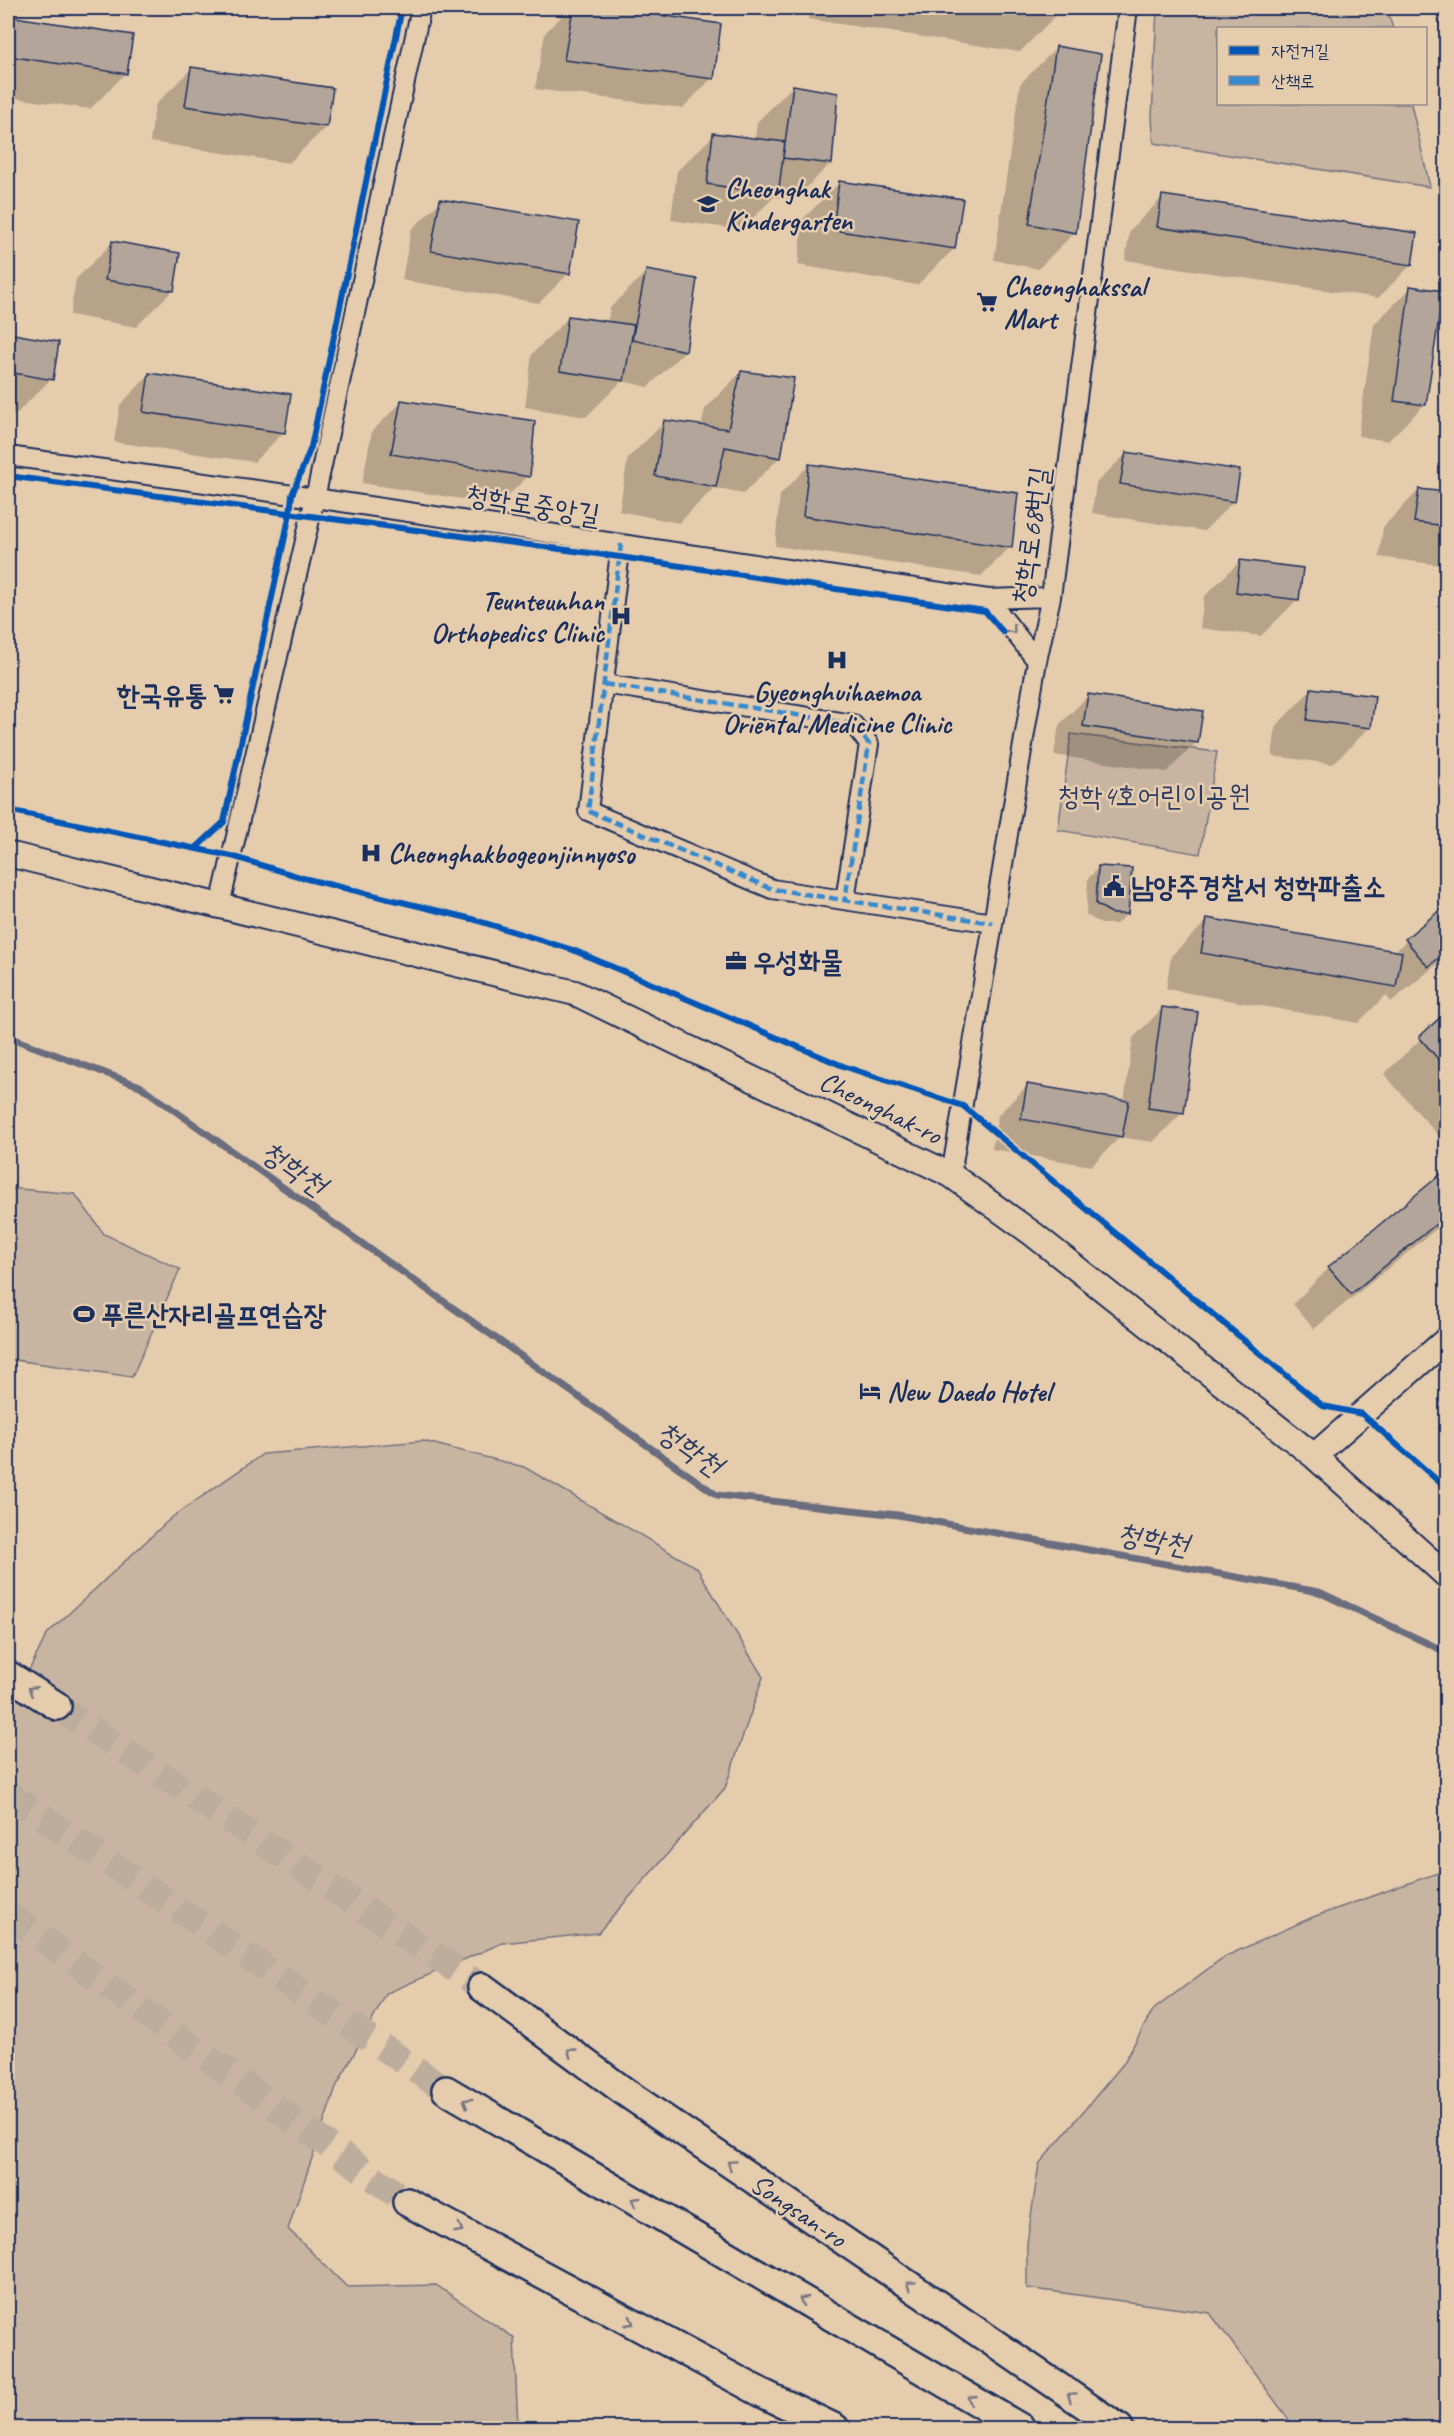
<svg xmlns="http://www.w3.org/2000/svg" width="1454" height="2436" font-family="Caveat,'Poor Story',sans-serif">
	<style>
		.green { fill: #c8b5a1; stroke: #727280; stroke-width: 1.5 }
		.shadow { fill: #0003 }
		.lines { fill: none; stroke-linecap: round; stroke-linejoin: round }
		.stream { stroke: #6b6d7d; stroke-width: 7 }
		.building { fill: #b3a599; stroke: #1b2f5e; stroke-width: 1.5 }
		.primary-tunnel { stroke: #bdad9d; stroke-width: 27; stroke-dasharray: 27 14; stroke-linecap: butt }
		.street-casing { stroke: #1b2f5e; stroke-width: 22 }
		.secondary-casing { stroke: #1b2f5e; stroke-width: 28 }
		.primary-casing { stroke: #1b2f5e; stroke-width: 32 }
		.street { stroke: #e5ccad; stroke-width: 18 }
		.secondary { stroke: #e5ccad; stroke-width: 24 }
		.primary { stroke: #e5ccad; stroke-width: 27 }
		.quiet { stroke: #368acf; stroke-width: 4.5; stroke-dasharray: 9 4.5; stroke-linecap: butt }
		.cycleway-casing { stroke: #e5ccad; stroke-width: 10 }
		.cycleway { stroke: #0057b8; stroke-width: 6 }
		.oneway { stroke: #767682 }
		.labels { text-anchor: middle; stroke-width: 5; stroke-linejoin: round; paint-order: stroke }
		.poi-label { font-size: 28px; font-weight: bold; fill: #1b2f5e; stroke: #e5ccad; text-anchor: start }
		.street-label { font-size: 28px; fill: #1b2f5e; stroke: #e5ccad }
		.park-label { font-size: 28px; fill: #2c3c65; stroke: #e5ccad }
		.water-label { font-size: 30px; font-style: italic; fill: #2f3e66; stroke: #e5ccad }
	</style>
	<rect width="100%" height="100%" fill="#e5ccad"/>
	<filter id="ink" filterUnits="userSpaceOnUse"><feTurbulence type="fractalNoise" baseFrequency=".0167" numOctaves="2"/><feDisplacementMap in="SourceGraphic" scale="12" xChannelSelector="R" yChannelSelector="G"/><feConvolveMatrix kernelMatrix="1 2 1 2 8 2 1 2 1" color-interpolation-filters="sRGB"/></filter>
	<g filter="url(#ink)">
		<path class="green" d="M1157,8H1386L1393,28H1218V104H1411L1430,187L1154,143L1152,118Z
			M1435,8H1446V42Z
			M1071,734L1217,752L1200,854L1058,830Z
			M8,1188L75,1194L104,1234L180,1269L132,1377L8,1359Z
			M423,1441L524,1467L697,1568L763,1677L725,1788L598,1933L502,1943L387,1993L336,2087L288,2229L347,2287L436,2285L514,2338L518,2428H8V1713L47,1634L171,1518L263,1454Z
			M1446,1870V2428H1295L1210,2313L1027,2288V2243L1039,2164L1123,2064L1153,2010L1224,1957L1313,1917Z"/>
		<path class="shadow" d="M570,8H601L719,25L712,78L683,108L535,89L545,33Z
			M809,8H1057L1056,15L1020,52L808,19Z
			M8,18L131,36L126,73L90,109L8,97Z
			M1056,48L1100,55L1074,233L1038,269L994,260L1020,84Z
			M191,69L326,127L289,163L150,142L155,105Z
			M793,86L830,164L794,200L774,197L741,230L671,220L677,171L714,135L755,140L757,122Z
			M839,183L954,249L917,285L798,265L803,219Z
			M1163,197L1411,265L1378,298L1125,260L1130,230Z
			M441,201L569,273L539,303L402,280L411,230Z
			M112,243L173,290L136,327L70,315L76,279Z
			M646,272L685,351L648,387L622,381L586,417L525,407L532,354L569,317L607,323L610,308Z
			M1411,288L1424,405L1388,441L1358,436L1374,324Z
			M8,335L57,343L51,379L15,415L8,414Z
			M741,372L780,457L743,494L714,488L679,523L619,511L628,458L665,422L701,427L705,409Z
			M149,375L284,432L254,462L114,442L120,405Z
			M402,402L528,476L499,505L362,483L372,431Z
			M1126,454L1234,501L1204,531L1092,513L1096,483Z
			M809,465L1010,547L981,576L775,546L780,495Z
			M1419,490L1446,494V559L1440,565L1379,557L1383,527Z
			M1240,561L1298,599L1261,636L1200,628L1204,597Z
			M1312,689L1369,728L1333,764L1272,756L1276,726Z
			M1089,695L1196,743L1167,772L1054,755L1059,725Z
			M1098,868L1127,914L1116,924H1102L1086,915L1088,879Z
			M1446,907V957L1391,1002L1386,995L1358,1023L1166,989L1171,956L1208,920L1394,952Z
			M1163,1008L1182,1113L1153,1142L1120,1137L1091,1166L992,1149L998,1115L1028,1085L1124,1102L1133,1038Z
			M1446,1015V1144L1384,1074Z
			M1446,1172V1221L1314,1329L1293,1304L1329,1268Z"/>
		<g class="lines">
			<path class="stream" d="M8,1037L140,1086L717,1495L898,1515L1319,1592L1446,1652"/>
		</g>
		<path class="building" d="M573,8H611L721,24L714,79L564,60Z
			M8,16L133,35L127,74L8,56Z
			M1056,46L1101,54L1076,233L1029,224Z
			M191,67L333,88L327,127L185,106Z
			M793,85L838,93L832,164L783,158Z
			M713,133L785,142L778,195L707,184Z
			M839,181L963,199L955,249L833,230Z
			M1162,195L1417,233L1412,265L1157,227Z
			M440,199L579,222L570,274L431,251Z
			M112,241L180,253L174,291L105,280Z
			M646,270L697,279L686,351L632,340Z
			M1410,286L1443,291L1426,405L1394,401Z
			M568,316L634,325L624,381L560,371Z
			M8,333L59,342L53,380L8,372Z
			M741,371L794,378L781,458L725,447L716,487L655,476L664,420L728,429Z
			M149,373L291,394L285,433L143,412Z
			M401,400L535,421L530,477L391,454Z
			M1126,452L1240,470L1235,502L1120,484Z
			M809,464L1018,493L1012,548L803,516Z
			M1419,489L1446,492V526L1414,522Z
			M1240,560L1303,568L1299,600L1236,592Z
			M1311,688L1375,696L1371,728L1307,720Z
			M1088,694L1203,711L1198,743L1083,726Z
			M1098,866L1132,868L1128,914H1113L1096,904Z
			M1446,905V952L1428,967L1405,939Z
			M1207,918L1402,952L1396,987L1201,953Z
			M1162,1007L1198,1012L1184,1113L1148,1108Z
			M1446,1012V1068L1419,1037Z
			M1027,1084L1129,1101L1122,1137L1021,1119Z
			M1446,1170V1216L1351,1294L1328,1267Z"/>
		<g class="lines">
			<path class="primary-tunnel" d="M57,1706L482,1987
				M8,1794L446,2090
				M8,1914L407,2202"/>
			<defs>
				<path id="street" d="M8,456L315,498L988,599L1051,597
					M621,544L588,811L772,889L993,923
					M988,599L1037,661
					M604,684L853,724L869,744L845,900
					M220,905L315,498L421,8
					M951,1175L1037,661L1051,597L1128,8"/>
				<path id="secondary" d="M8,854L575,993L951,1175L1033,1234L1314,1456L1446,1575
					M1314,1456L1446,1340"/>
				<path id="primary" d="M8,1675L57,1706
					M482,1987L625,2092L1119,2428
					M446,2090L1021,2428
					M407,2202L762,2393L835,2428"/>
			</defs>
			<use href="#street" class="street-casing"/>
			<use href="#secondary" class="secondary-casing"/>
			<use href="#primary" class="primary-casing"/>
			<use href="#street" class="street"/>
			<use href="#secondary" class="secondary"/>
			<use href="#primary" class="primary"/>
			<path class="quiet" d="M621,544L588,811L772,889L993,923
				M604,684L853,724L869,744L845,900"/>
			<defs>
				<path id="cycleway" d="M8,476L620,557L985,611L1003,632
					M8,810L231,856L307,879L472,919L573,950L843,1066L963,1106L1323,1406L1362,1414L1446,1488
					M196,848L224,822L290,513L292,495L311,447L402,8"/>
			</defs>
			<use href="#cycleway" class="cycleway-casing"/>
			<use href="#cycleway" class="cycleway"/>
		</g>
		<defs><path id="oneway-chevron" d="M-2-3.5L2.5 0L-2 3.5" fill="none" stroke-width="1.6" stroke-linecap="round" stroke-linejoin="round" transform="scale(1.5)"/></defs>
		<g class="oneway">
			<use href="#oneway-chevron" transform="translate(1012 630) rotate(52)"/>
			<use href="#oneway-chevron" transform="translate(32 1690) rotate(-148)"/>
			<use href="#oneway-chevron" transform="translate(571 2052) rotate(-144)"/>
			<use href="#oneway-chevron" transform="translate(467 2102) rotate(-150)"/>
			<use href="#oneway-chevron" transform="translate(731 2164) rotate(-146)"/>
			<use href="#oneway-chevron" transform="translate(635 2201) rotate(-150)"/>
			<use href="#oneway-chevron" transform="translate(459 2229) rotate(28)"/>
			<use href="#oneway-chevron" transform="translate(910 2285) rotate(-146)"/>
			<use href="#oneway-chevron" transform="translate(803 2300) rotate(-150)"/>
			<use href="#oneway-chevron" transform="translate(630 2322) rotate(28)"/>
			<use href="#oneway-chevron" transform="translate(1071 2396) rotate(-146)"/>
			<use href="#oneway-chevron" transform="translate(971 2399) rotate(-150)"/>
		</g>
	</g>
	<defs>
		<symbol id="school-bare" viewBox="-9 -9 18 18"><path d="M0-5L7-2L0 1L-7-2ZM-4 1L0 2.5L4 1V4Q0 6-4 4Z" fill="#1b2f5e" stroke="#e5ccad" stroke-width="2.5" paint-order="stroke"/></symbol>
		<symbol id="supermarket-bare" viewBox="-9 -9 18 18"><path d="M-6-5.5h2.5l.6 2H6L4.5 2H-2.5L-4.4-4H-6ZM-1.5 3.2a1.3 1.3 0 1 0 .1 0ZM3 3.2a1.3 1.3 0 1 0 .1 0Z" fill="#1b2f5e" stroke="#e5ccad" stroke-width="2.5" paint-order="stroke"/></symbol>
		<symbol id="hospital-bare" viewBox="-9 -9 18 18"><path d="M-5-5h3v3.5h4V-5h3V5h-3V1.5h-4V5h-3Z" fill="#1b2f5e" stroke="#e5ccad" stroke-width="2.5" paint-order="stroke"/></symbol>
		<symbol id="civic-bare" viewBox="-9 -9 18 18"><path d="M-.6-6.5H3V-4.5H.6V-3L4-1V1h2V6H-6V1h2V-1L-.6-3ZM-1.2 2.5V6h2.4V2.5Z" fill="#1b2f5e" stroke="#e5ccad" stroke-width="2.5" paint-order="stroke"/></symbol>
		<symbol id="office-bare" viewBox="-9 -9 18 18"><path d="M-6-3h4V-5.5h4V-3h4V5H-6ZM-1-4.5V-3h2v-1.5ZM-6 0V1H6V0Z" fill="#1b2f5e" stroke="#e5ccad" stroke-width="2.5" paint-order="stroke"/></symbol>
		<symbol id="stadium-bare" viewBox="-9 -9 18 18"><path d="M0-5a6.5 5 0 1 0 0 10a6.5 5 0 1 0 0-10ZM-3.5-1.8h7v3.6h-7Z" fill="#1b2f5e" stroke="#e5ccad" stroke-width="2.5" paint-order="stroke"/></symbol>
		<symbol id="hotel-bare" viewBox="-9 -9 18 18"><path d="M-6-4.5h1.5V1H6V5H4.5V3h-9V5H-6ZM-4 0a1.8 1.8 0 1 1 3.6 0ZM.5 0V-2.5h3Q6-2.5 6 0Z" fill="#1b2f5e" stroke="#e5ccad" stroke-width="2.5" paint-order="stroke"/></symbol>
	</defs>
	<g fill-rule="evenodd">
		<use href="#school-bare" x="693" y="189" width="30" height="30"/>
		<use href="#supermarket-bare" x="972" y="287" width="30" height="30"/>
		<use href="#hospital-bare" x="606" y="601" width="30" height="30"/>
		<use href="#hospital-bare" x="822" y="645" width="30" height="30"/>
		<use href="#supermarket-bare" x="209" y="679" width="30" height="30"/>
		<use href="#hospital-bare" x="356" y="838" width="30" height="30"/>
		<use href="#civic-bare" x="1099" y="871" width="30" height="30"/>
		<use href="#office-bare" x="721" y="946" width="30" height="30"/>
		<use href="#stadium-bare" x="69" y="1299" width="30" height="30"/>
		<use href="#hotel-bare" x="855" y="1376" width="30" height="30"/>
	</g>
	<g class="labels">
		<g class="poi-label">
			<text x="725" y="198">Cheonghak<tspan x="725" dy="32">Kindergarten</tspan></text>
			<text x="1004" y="296">Cheonghakssal<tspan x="1004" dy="32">Mart</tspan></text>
			<text x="604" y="610" text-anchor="end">Teunteunhan<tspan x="604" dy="32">Orthopedics Clinic</tspan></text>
			<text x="837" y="701" text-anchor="middle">Gyeonghuihaemoa<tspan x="837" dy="32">Oriental Medicine Clinic</tspan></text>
			<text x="207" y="704" text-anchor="end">한국유통</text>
			<text x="388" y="863">Cheonghakbogeonjinnyoso</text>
			<text x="1131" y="896">남양주경찰서 청학파출소</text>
			<text x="753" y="971">우성화물</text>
			<text x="101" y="1324">푸른산자리골프연습장</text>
			<text x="887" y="1401">New Daedo Hotel</text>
		</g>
		<g class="street-label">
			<text transform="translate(533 504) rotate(9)" y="10">청학로중앙길</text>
			<text transform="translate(1030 535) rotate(-82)" y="10">청학로68번길</text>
			<text transform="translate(881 1107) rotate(26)" y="10">Cheonghak-ro</text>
			<text transform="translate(799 2210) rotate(34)" y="10">Songsan-ro</text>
		</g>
		<g class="park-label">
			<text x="1154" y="805">청학4호어린이공원</text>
		</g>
		<g class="water-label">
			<text transform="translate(294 1168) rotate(35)" y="10">청학천</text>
			<text transform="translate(690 1448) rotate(35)" y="10">청학천</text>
			<text transform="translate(1153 1539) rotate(10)" y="10">청학천</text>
		</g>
	</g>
	<rect width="1454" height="2436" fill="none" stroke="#e5ccad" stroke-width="30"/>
	<rect x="15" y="15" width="1424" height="2406" fill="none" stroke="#1b2f5e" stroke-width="2" filter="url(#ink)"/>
	<rect x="1217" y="27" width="210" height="78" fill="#e5ccad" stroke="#948d8d" stroke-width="1.5"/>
	<rect x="1229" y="46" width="30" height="9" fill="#0057b8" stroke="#948d8d" stroke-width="1.5"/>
	<text x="1271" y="57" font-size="18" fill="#1b2f5e">자전거길</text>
	<rect x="1229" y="76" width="30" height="9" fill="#368acf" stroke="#948d8d" stroke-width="1.5"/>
	<text x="1271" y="87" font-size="18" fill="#1b2f5e">산책로</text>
</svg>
